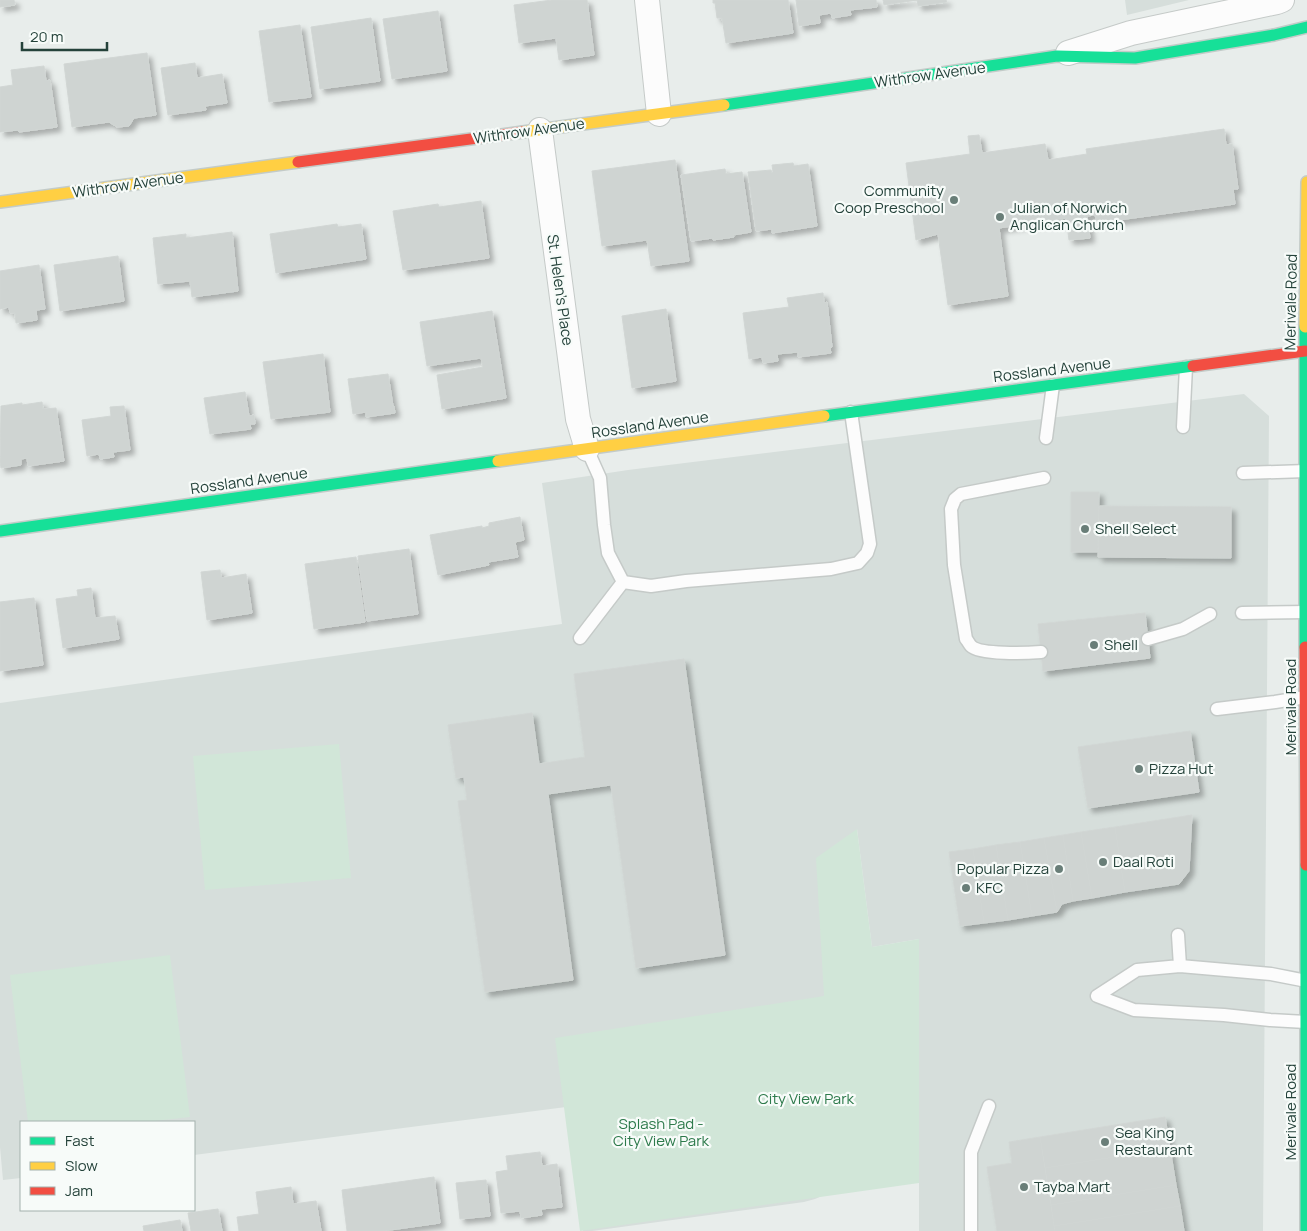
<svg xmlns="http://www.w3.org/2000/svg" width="1307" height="1231" font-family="Manrope,sans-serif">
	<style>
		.built { fill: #d6dedb }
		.green { fill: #d1e6d8 }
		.building { fill: #cfd4d2; stroke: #d1d6d4; filter: url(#shadow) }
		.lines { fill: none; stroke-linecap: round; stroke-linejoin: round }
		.lane-casing { stroke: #c5cac8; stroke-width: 15 }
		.street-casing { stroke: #c5cac8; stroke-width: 26 }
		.fast-casing { stroke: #c3cbc8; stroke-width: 14 }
		.slow-casing { stroke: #c3cbc8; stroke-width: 14 }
		.jam-casing { stroke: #c3cbc8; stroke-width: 14 }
		.lane { stroke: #fcfcfc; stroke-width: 12 }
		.street { stroke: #fcfcfc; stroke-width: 24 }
		.fast { stroke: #16e098; stroke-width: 11 }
		.slow { stroke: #ffcf43; stroke-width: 11 }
		.jam { stroke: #f24e42; stroke-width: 11 }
		.poi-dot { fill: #697e78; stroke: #f7fbf9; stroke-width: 2 }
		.labels { text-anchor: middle; stroke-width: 4.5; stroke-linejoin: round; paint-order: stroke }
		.street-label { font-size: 15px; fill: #24423a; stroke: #f7fbf9 }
		.poi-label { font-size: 15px; fill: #24423a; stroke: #f7fbf9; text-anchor: start }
		.park-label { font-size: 15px; fill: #2d7a4b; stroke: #f7fbf9 }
	</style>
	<defs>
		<filter id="shadow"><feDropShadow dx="4.5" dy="4.5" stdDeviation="2.5" flood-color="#0004"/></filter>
	</defs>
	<rect width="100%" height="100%" fill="#e8edeb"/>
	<path class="built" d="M1125,0H1189L1127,15Z
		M1244,394L1269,416L1263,1231H919V939L872,947L857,829L827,996L824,1195L815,1199L804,1202L592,1231H583L566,1107L194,1155V1122H21V1178L3,1180L0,1147V703L562,624L542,483L628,470Z"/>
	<path class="green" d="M339,744L351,878L205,890L193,756Z
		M857,829L872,947L919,939V1183L580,1231L555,1038L824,996L816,858Z
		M170,955L190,1117L146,1122H28L10,975Z"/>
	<path class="building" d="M0,0H14L15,5L0,7Z
		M552,0H587L594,55L559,60L556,38L519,43L514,5Z
		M713,0H788L793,33L726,43L722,18H717L715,3H713Z
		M796,0H876L877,7L850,10L851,15L832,18L831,13L819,15L820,23L799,26Z
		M883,0H946L947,2L918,6L917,0L884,5Z
		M438,11L447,71L392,79L383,19Z
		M371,18L380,81L320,89L311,27Z
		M300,25L311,97L269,102L259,31Z
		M147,53L156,115L134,118L129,126L117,127L109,122L72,127L64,64Z
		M195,63L197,78L222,74L227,103L205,106L206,110L168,115L161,68Z
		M44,66L46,81L50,80L57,127L19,132L18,130L0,132V87L13,85L11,70Z
		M1224,129L1226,145L1232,144L1238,189H1233L1235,204L1097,223L1095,215L1087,216L1090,238L1069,240L1066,218L999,228L1008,296L948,305L938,234L916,240L906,163L970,154L968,136L979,135L982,153L1045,144L1048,160L1087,154L1086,149Z
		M675,160L689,261L651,266L647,240L602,246L592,171Z
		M793,163L794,166L808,164L817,226L772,233V229L756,231L748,172L771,170L772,173L773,172L772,165Z
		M725,169L726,174L742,172L751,232L733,235L734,237L713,240V238L691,241L681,175Z
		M481,201L489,258L403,270L393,211L438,204L439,207Z
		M337,224L338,227L361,224L366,259L276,273L270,234Z
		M232,232L238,291L192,297L190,281L158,284L153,238L186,234V238Z
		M118,256L124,301L60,311L54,265Z
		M39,265L45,309L36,310L37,320L16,323L15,313H10L9,307L0,309V271Z
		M823,293L824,303L827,302L832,347L830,348L831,353L798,357V352L777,354L778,361L763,363L762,357L749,359L743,313L789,307L787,298Z
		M666,309L676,381L632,388L622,316Z
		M492,311L506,398L442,409L437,375L483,367L481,358L427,366L420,322Z
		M323,354L330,412L271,419L263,362Z
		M388,374L393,406H394L395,413L366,417V412L353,414L348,379Z
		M245,392L249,416L254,415L255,424H250L251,429L210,434L204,398Z
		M42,402L43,409L56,408L64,461L28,466L27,458L21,459V465L1,468L0,462L1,406L22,403V405Z
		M124,406L130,450L113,452L114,457L100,459L99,454L87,456L82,420L111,416L110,407Z
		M1071,492H1099L1098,552H1071Z
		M1099,506L1231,507V558L1098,557Z
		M520,517L524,540L515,542L518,557L488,562L489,565L438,575L430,535L482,526V528L489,526V523Z
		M409,549L418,614L367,621L358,556Z
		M356,557L365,622L314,629L305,564Z
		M220,570L221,578L246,574L252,613L207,620L201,572Z
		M91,588L95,618L115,616L119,639L63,648L56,599L78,596L77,590Z
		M34,598L43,665L0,671V602Z
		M1145,613L1150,658L1043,671L1038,624Z
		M684,659L725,955L636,968L611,785L548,794L573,980L485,992L458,801L467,800L464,777L456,778L448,725L532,713L539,764L585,757L574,674Z
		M1190,731L1199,792L1088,808L1078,747Z
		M1192,815L1189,871L1179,884L1125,892L1115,827Z
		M1115,827L1125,892L1092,898L1081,832Z
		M1081,832L1092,898L1073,901L1063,835Z
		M1063,835L1073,901L1062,904L1057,912L1044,838Z
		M1044,838L1057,912L1032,916L1020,842Z
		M1020,842L1032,916L1008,920L996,845Z
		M996,845L1008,920L984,923L973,849Z
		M973,849L984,923L960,926L949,852Z
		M1165,1117L1170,1148L1045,1168L1040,1137Z
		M1040,1137L1055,1231H997L987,1167L1012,1163L1009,1142Z
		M1170,1148L1176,1185L1051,1205L1045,1168Z
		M540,1152L542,1166L557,1164L562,1207L541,1209L542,1215L521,1218L520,1211L501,1213L496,1172L508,1170L506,1156Z
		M434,1177L440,1223L383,1231H347L342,1190Z
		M486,1180L490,1216L460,1219L456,1183Z
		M1176,1185L1180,1206L1054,1226L1051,1205Z
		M291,1187L293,1204L316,1201L321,1231H239L237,1217L259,1214L256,1192Z
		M1180,1206L1184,1231H1055L1054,1226Z
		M218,1209L222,1231H191L188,1213Z
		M180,1220L182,1231H144L143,1226Z"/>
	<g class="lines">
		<defs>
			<path id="lane" d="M1183,427L1186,367
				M1046,438L1053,385
				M587,449L600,478L604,525L608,553L623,582L651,586L686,581L831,569L858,563L867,553L870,544L851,412
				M1243,473L1306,471
				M1242,613L1306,612
				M580,638L623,582
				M1148,639L1183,629L1210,614
				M1041,652C1027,653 980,655 971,646C969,644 968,641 966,639L954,565L951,509L955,499L961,494L1044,478
				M1217,709L1275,702L1306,697
				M1178,935L1180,966
				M1097,996L1137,970L1180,966L1271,974L1307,981
				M1097,996L1134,1010L1224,1015L1270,1020L1306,1022
				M971,1231V1152L989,1106"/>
			<path id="street" d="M647,0L659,114
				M1068,53L1131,33L1277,2L1282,0
				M540,130L578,419L587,449"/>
			<path id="fast" d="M724,105L1057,56L1135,58L1274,35L1307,27
				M1305,327V647
				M824,416L1193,366
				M0,531L498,461
				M1306,865V1231"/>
			<path id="slow" d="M523,132L724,105
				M0,202L298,162
				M1305,327L1307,182
				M498,461L824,416"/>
			<path id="jam" d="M298,162L523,132
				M1193,366L1305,351
				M1305,647L1306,865"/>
		</defs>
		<use href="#lane" class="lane-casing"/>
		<use href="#street" class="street-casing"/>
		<use href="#fast" class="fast-casing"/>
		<use href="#slow" class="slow-casing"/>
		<use href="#jam" class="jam-casing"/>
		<use href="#lane" class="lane"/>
		<use href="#street" class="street"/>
		<use href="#fast" class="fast"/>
		<use href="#slow" class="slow"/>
		<use href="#jam" class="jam"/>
	</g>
	<g class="poi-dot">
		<circle cx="954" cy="200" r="5"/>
		<circle cx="1000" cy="217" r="5"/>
		<circle cx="1085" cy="529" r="5"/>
		<circle cx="1094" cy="645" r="5"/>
		<circle cx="1139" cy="769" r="5"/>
		<circle cx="1103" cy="862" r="5"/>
		<circle cx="1059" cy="869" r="5"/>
		<circle cx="966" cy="888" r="5"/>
		<circle cx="1105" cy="1142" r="5"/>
		<circle cx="1024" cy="1187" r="5"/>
	</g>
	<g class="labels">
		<g class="street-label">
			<text transform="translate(930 75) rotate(-8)" y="5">Withrow Avenue</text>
			<text transform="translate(529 131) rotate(-8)" y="5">Withrow Avenue</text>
			<text transform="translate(128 185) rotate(-8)" y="5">Withrow Avenue</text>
			<text transform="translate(560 290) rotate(82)" y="5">St. Helen's Place</text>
			<text transform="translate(1291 302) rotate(-89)" y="5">Merivale Road</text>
			<text transform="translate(1052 370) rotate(-7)" y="5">Rossland Avenue</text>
			<text transform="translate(650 425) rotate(-8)" y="5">Rossland Avenue</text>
			<text transform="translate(249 481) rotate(-8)" y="5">Rossland Avenue</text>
			<text transform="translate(1291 707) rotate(-90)" y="5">Merivale Road</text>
			<text transform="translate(1291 1112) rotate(-90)" y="5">Merivale Road</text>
		</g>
		<g class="poi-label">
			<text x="944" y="196" text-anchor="end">Community<tspan x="944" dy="17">Coop Preschool</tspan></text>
			<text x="1010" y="213">Julian of Norwich<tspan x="1010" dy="17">Anglican Church</tspan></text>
			<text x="1095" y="534">Shell Select</text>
			<text x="1104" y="650">Shell</text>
			<text x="1149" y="774">Pizza Hut</text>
			<text x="1113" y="867">Daal Roti</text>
			<text x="1049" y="874" text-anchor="end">Popular Pizza</text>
			<text x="976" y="893">KFC</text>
			<text x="1115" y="1138">Sea King<tspan x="1115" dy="17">Restaurant</tspan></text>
			<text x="1034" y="1192">Tayba Mart</text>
		</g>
		<g class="park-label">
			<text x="806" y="1104">City View Park</text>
			<text x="661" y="1129">Splash Pad -<tspan x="661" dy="17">City View Park</tspan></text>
		</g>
	</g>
	<rect x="20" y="1121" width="175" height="90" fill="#f7fbf9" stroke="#a3b1ad"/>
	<rect x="30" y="1137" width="25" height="8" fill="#16e098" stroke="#a3b1ad"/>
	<text x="65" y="1146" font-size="15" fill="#24423a">Fast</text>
	<rect x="30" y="1162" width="25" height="8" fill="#ffcf43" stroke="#a3b1ad"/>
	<text x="65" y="1171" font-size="15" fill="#24423a">Slow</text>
	<rect x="30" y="1187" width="25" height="8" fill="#f24e42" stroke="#a3b1ad"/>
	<text x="65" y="1196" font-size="15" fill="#24423a">Jam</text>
	<path d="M22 42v8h85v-8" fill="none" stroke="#24423a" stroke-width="2.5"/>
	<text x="30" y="42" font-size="15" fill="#24423a" stroke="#f7fbf9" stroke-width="4" paint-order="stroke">20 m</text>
</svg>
